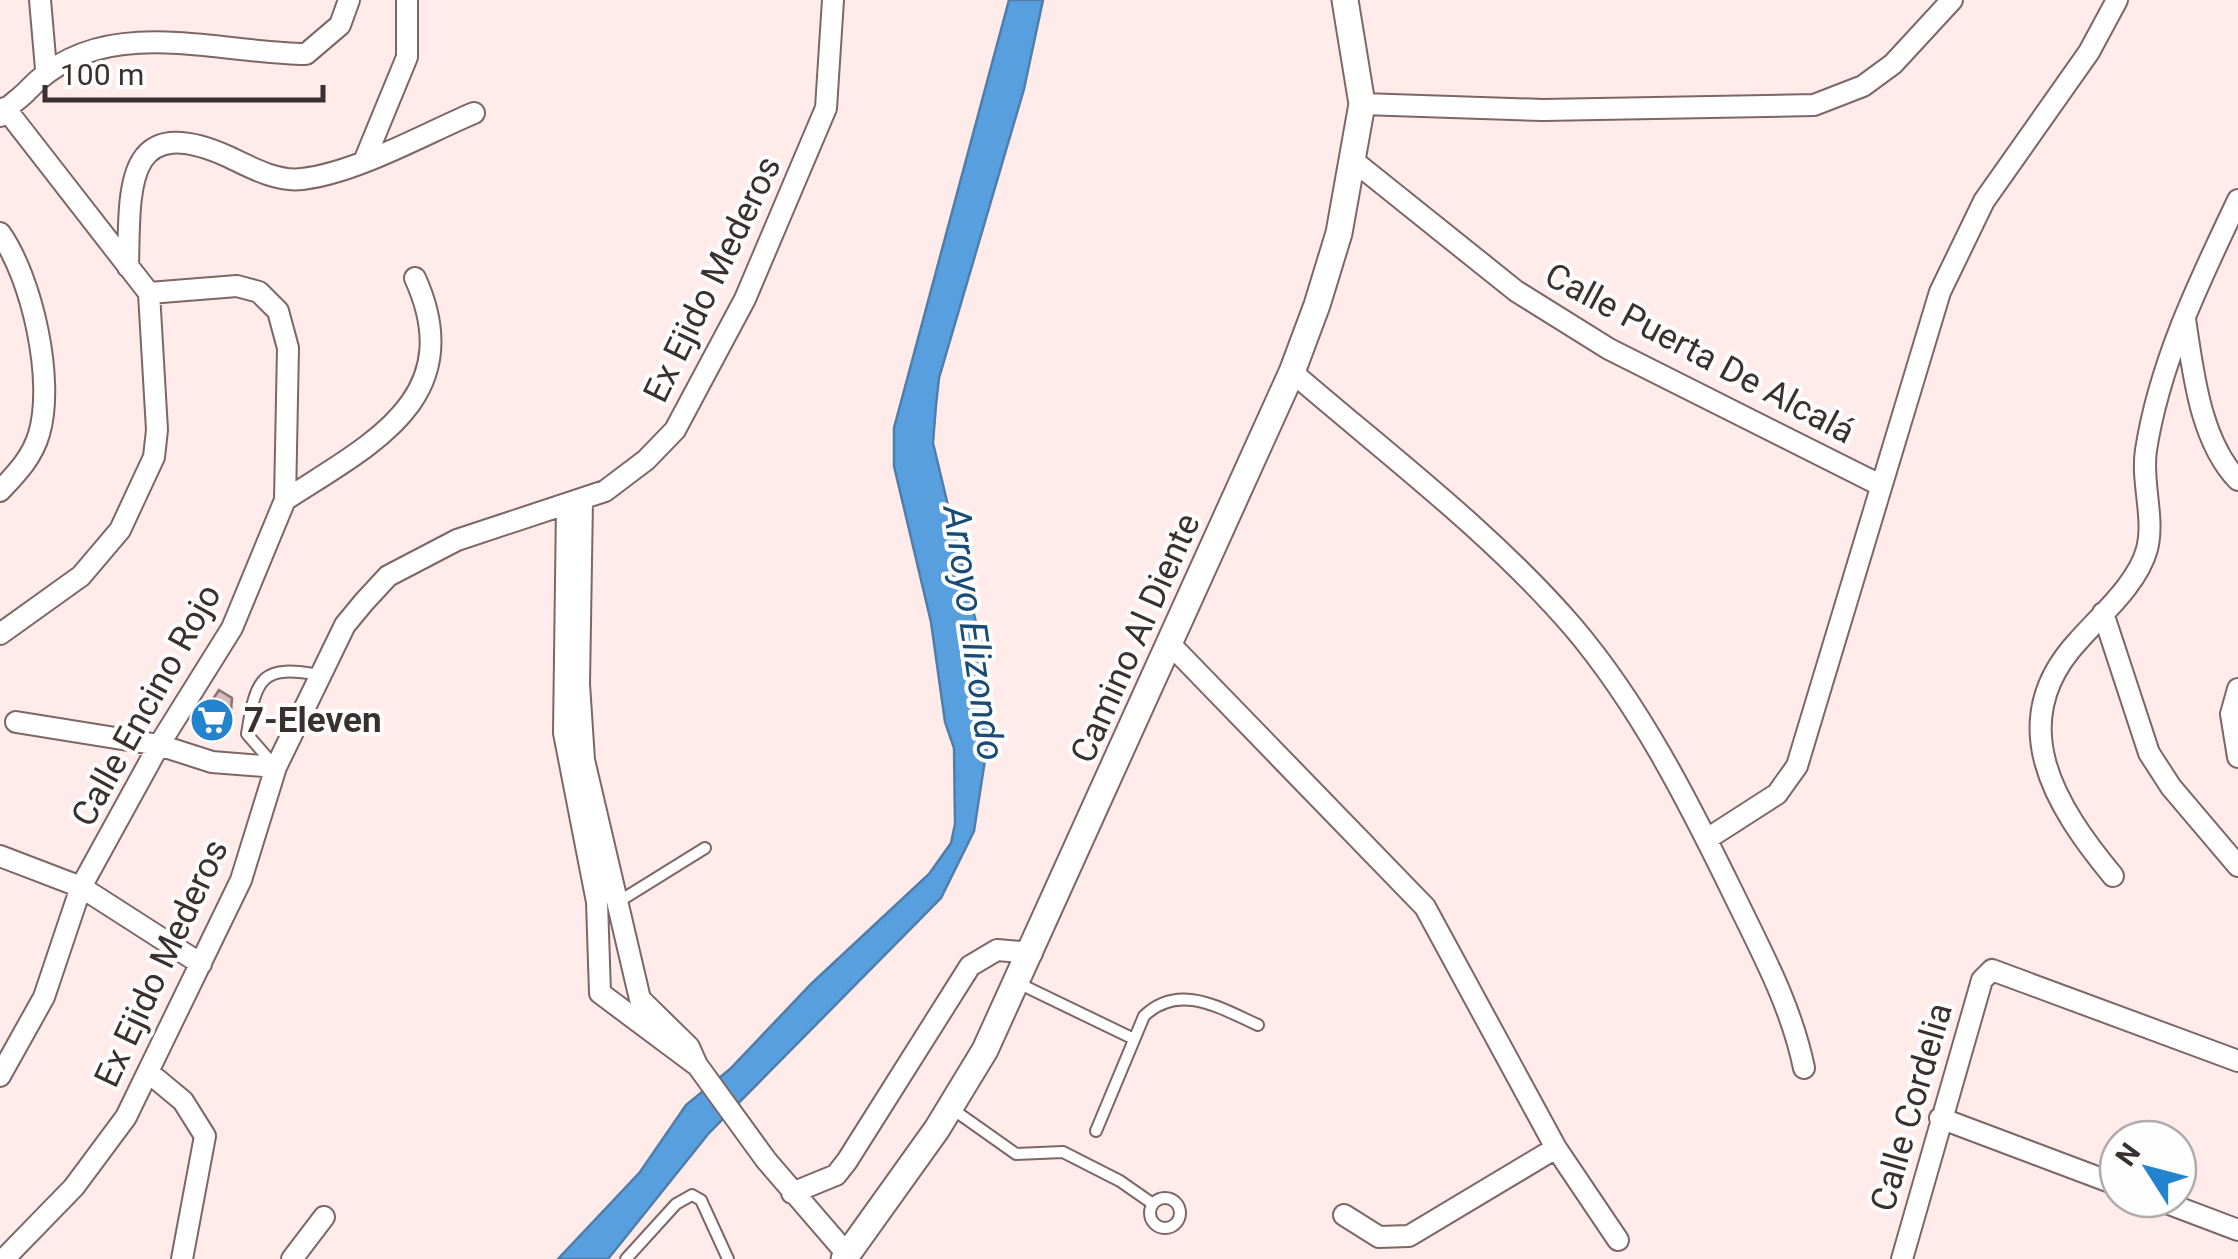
<svg xmlns="http://www.w3.org/2000/svg" width="2238" height="1259" font-family="Roboto,sans-serif">
	<style>
		.water { fill: #589fdf; stroke: #4f7eaa; stroke-width: 2.5 }
		.building { fill: #d5bdbc; stroke: #8b7574; stroke-width: 2.5 }
		.lines { fill: none; stroke-linecap: round; stroke-linejoin: round }
		.service-casing { stroke: #7c6666; stroke-width: 14 }
		.minor-casing { stroke: #7c6666; stroke-width: 24 }
		.tertiary-casing { stroke: #7c6666; stroke-width: 29 }
		.service { stroke: #fff; stroke-width: 10 }
		.minor { stroke: #fff; stroke-width: 20 }
		.tertiary { stroke: #fff; stroke-width: 25 }
		.labels { text-anchor: middle; stroke-width: 8; stroke-linejoin: round; paint-order: stroke }
		.street-label { font-size: 35px; fill: #39302f; stroke: #fefefe }
		.poi-label { font-size: 35px; font-weight: bold; fill: #39302f; stroke: #fefefe; text-anchor: start }
		.water-label { font-size: 38px; font-style: italic; fill: #184b75; stroke: #fefefe }
	</style>
	<rect width="100%" height="100%" fill="#ffebea"/>
	<path class="water" d="M1009,0H1043L1024,89L939,378L936,405L933,443L985,660L989,700V734L974,831L941,898L709,1133L608,1259H558L640,1172L686,1105L730,1069L811,984L929,874L951,843L955,824L954,748L945,722L931,622L894,466V428Z"/>
	<path class="building" d="M219,690L232,698L231,712L213,739L194,727Z"/>
	<g class="lines">
		<defs>
			<path id="service" d="M274,765L247,734C256,675 263,665 319,675
				M618,902L705,848
				M1018,983L1134,1039
				M951,1108L1016,1154L1063,1152L1120,1181L1153,1204
				M1096,1131L1144,1016C1179,982 1220,1008 1258,1025
				M1150 1213a15 15 0 1 1 30 0a15 15 0 1 1-30 0Z
				M626,1259L676,1204L692,1195L701,1200L728,1259"/>
			<path id="minor" d="M40,0L46,69
				M1362,104L1543,110L1814,105L1863,86L1893,64L1952,0
				M0,116C8,105 19,100 28,90C101,12 212,53 306,54L340,25L349,0
				M365,159L407,57V0
				M1355,162L1516,291L1609,349L1878,484
				M0,233C32,278 55,380 39,434C32,458 16,474 0,491
				M128,267C130,190 123,109 229,157C252,168 277,182 302,179C356,173 424,134 474,113
				M2185,319C2193,371 2200,441 2238,480
				M1292,372C1387,454 1491,532 1573,627C1640,706 1688,801 1733,893C1761,951 1791,1005 1804,1068
				M285,500C369,445 470,399 415,278
				M582,500L579,684L584,760L640,999L689,1047L697,1065L766,1160L847,1254
				M567,506L564,733L597,902L600,993L695,1064
				M2103,613L2149,753L2171,787L2238,866
				M0,634L81,576L120,530L154,457L157,430L149,293L5,108
				M1170,644L1425,907L1556,1148L1618,1240
				M2238,689L2231,714L2238,757
				M16,722L159,745L212,762L276,767
				M1707,839L1777,794L1797,766L1940,292L1984,201L2089,52L2117,0
				M0,856L81,887L201,964
				M2113,876C2055,806 2002,722 2079,640C2102,614 2138,583 2147,549C2155,518 2141,482 2146,450C2160,361 2200,280 2238,200
				M148,1072L183,1101L205,1136L182,1259
				M0,1076L44,997L81,887L159,745L232,628L285,500L288,348L278,311L259,292L237,286L149,293
				M1940,1118L2118,1185
				M792,1193L836,1175L847,1161L970,966L997,950L1032,953
				M2156,1199L2238,1230
				M1344,1215L1379,1237L1409,1236L1556,1148
				M4,1259L74,1187L126,1117L241,880L276,767L345,625L364,602L388,576L457,540L605,491L646,460L675,430L745,299L826,108L833,0
				M292,1259L324,1217
				M1902,1259L1982,980L1992,970L2238,1061"/>
			<path id="tertiary" d="M844,1259L937,1129L985,1050L1292,372L1317,305L1339,233L1362,104L1345,0"/>
		</defs>
		<use href="#service" class="service-casing"/>
		<use href="#minor" class="minor-casing"/>
		<use href="#tertiary" class="tertiary-casing"/>
		<use href="#service" class="service"/>
		<use href="#minor" class="minor"/>
		<use href="#tertiary" class="tertiary"/>
	</g>
	<defs>
		<symbol id="supermarket-disc" viewBox="-11 -11 22 22"><circle r="9.5" fill="#2283cf" stroke="#fefefe"/><path d="M-6-5.5h2.5l.6 2H6L4.5 2H-2.5L-4.4-4H-6ZM-1.5 3.2a1.3 1.3 0 1 0 .1 0ZM3 3.2a1.3 1.3 0 1 0 .1 0Z" fill="#fff"/></symbol>
	</defs>
	<g fill-rule="evenodd">
		<use href="#supermarket-disc" x="187" y="695" width="50" height="50"/>
	</g>
	<g class="labels">
		<g class="street-label">
			<text transform="translate(712 279) rotate(-64)" y="12">Ex Ejido Mederos</text>
			<text transform="translate(1700 353) rotate(28)" y="12">Calle Puerta De Alcalá</text>
			<text transform="translate(1135 638) rotate(-66)" y="12">Camino Al Diente</text>
			<text transform="translate(146 705) rotate(-61)" y="12">Calle Encino Rojo</text>
			<text transform="translate(161 963) rotate(-65)" y="12">Ex Ejido Mederos</text>
			<text transform="translate(1911 1107) rotate(-74)" y="12">Calle Cordelia</text>
		</g>
		<g class="poi-label">
			<text x="244" y="732">7-Eleven</text>
		</g>
		<g class="water-label">
			<text transform="translate(974 633) rotate(82)" y="13">Arroyo Elizondo</text>
		</g>
	</g>
	<g transform="translate(2148 1169) rotate(306)"><circle r="48" fill="#fefefe" stroke="#afacab" stroke-width="2.5"/>
	<path d="M0-8L18 38L0 25L-18 38Z" fill="#2283cf"/>
	<text y="-15" font-size="28" font-weight="bold" text-anchor="middle" fill="#39302f">N</text>
	</g>
	<path d="M45 85v15h278v-15" fill="none" stroke="#39302f" stroke-width="5"/>
	<text x="60" y="85" font-size="30" fill="#39302f" stroke="#fefefe" stroke-width="8" paint-order="stroke">100 m</text>
</svg>
